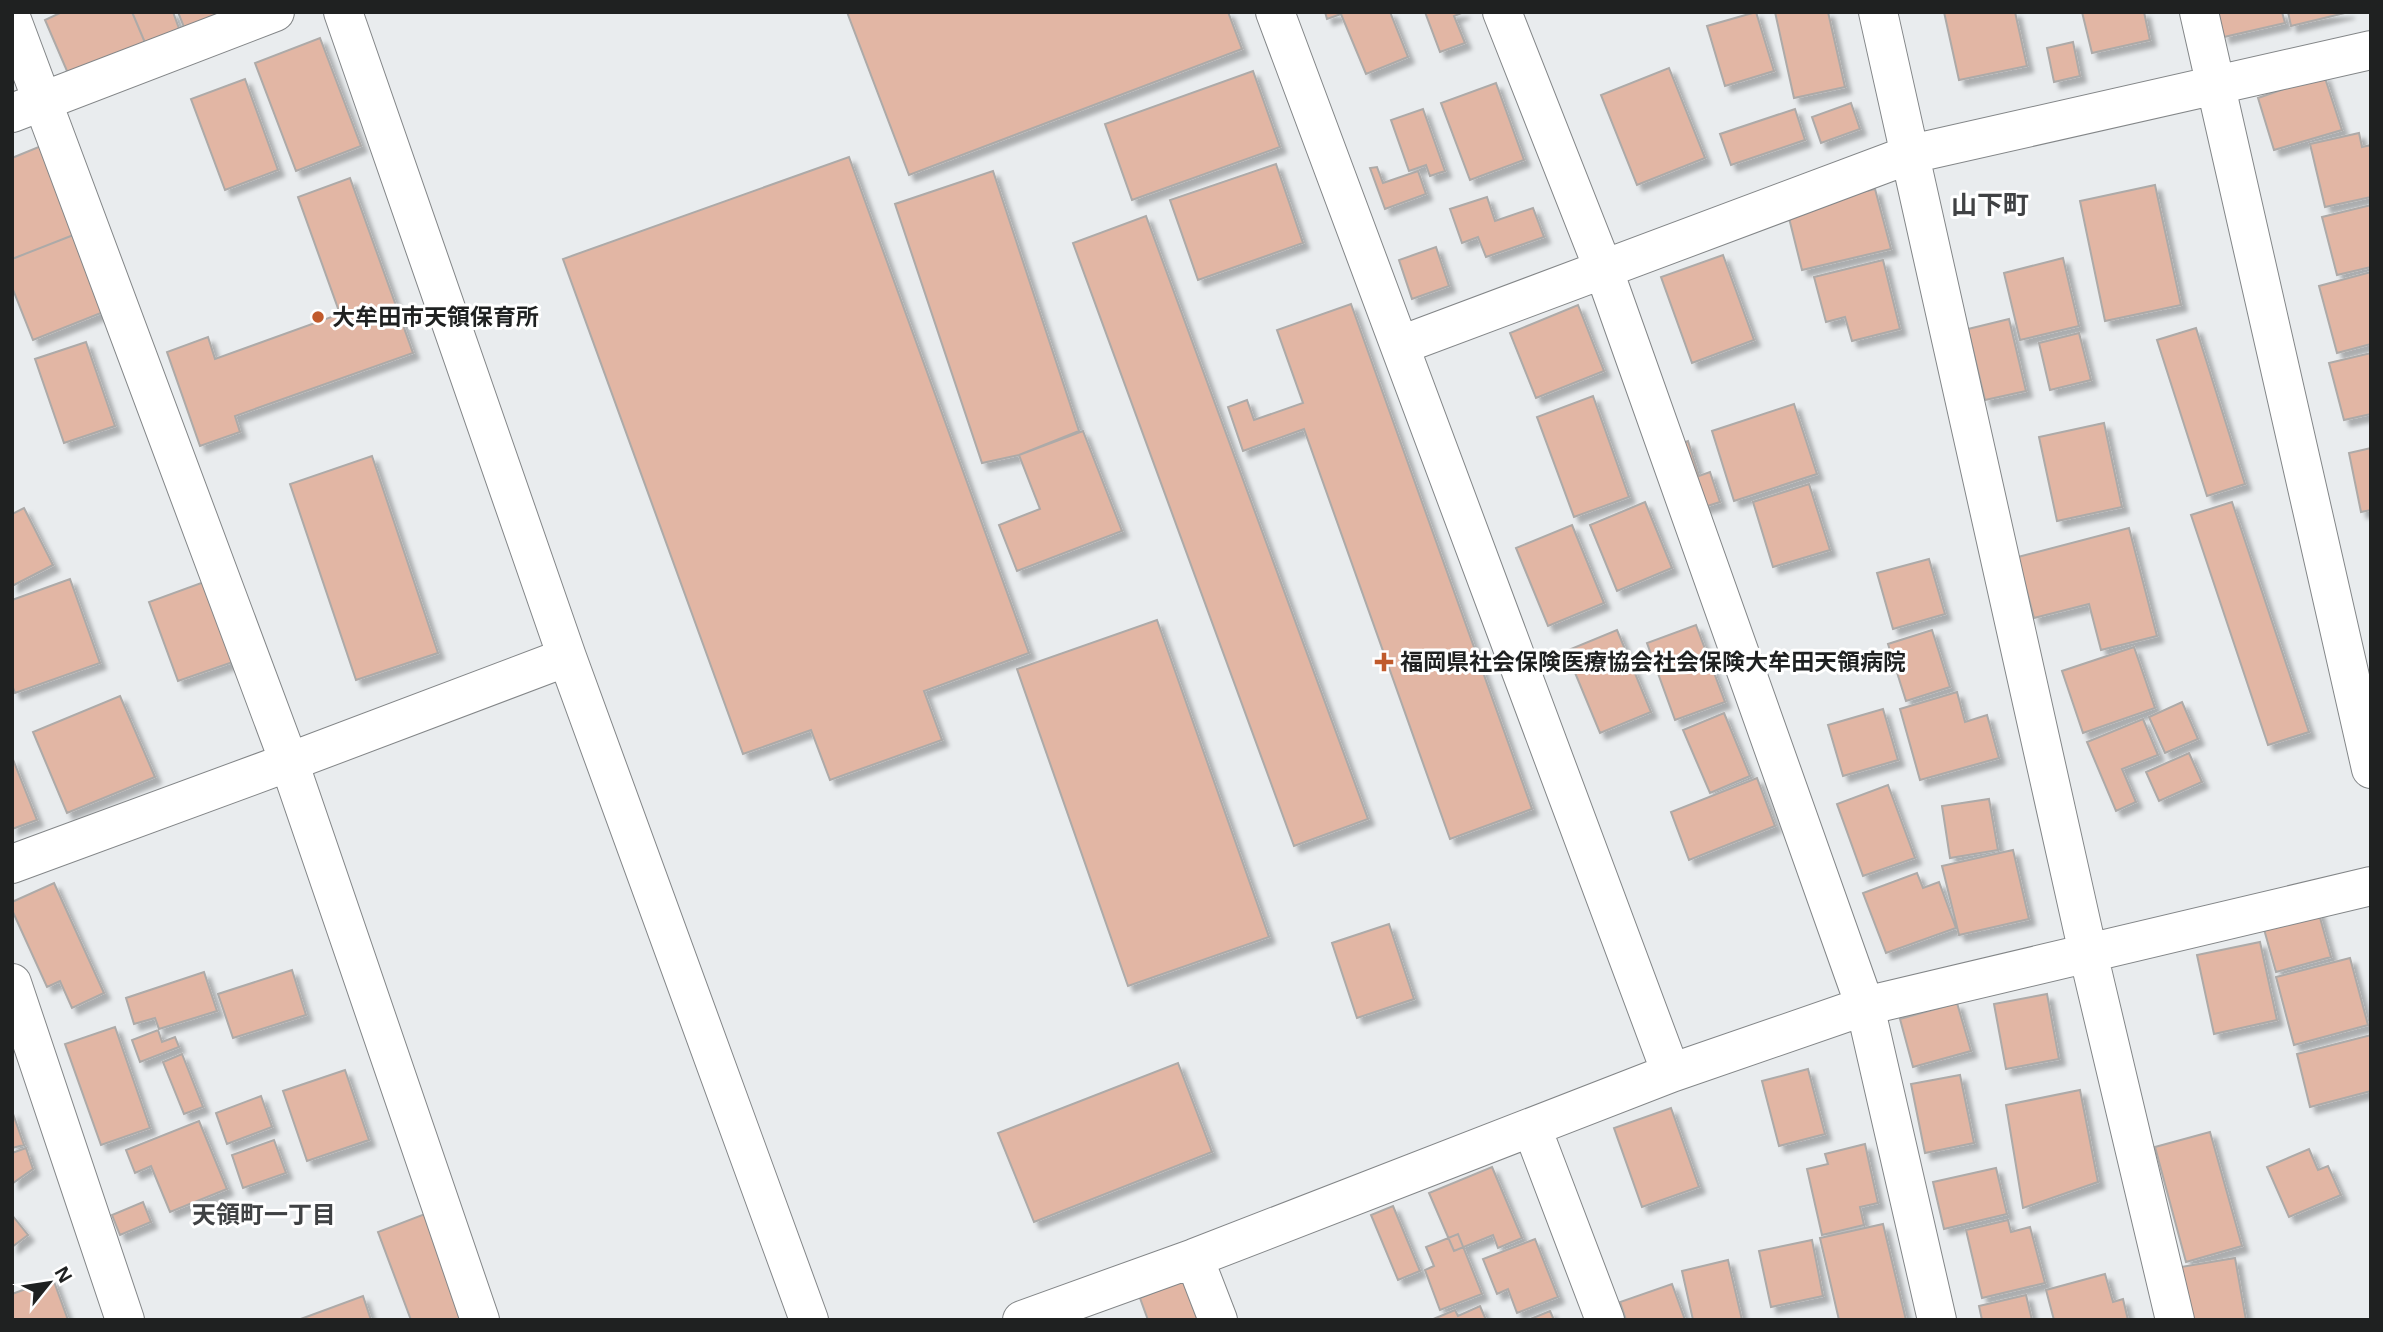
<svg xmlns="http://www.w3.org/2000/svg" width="2383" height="1332" font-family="'Noto Sans','Noto Sans JP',sans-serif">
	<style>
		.building { fill: #e2b6a4; stroke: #adaaa8; stroke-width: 2; filter: url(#shadow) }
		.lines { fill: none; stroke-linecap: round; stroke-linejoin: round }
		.minor-casing { stroke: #838688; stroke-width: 40 }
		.minor { stroke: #fff; stroke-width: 38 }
		.poi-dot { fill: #c05a2c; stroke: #fff; stroke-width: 2.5 }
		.labels { text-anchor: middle; stroke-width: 6; stroke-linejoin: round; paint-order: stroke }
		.poi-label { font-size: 23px; font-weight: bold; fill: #1f2121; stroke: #fff; text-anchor: start }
		.neighbourhood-label { font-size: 24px; font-weight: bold; fill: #404244; stroke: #fff }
		.quarter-label { font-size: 26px; font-weight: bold; fill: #404244; stroke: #fff }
	</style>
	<defs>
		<filter id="shadow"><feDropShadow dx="6" dy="6" stdDeviation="2" flood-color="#0004"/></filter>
	</defs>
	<rect width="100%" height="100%" fill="#e9ecee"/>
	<path class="building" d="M62,12H132L149,52L73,85L45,20Z
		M132,12H173L182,37L149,52Z
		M178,12H231L188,37Z
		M847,12H1228L1242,49L909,175Z
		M1325,12H1390L1408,57L1366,74L1341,14L1327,19Z
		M1425,12H1464L1454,16L1465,43L1440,52Z
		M1756,12L1774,71L1725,86L1707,26Z
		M1775,12H1828L1845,87L1794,98Z
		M1944,12H2015L2027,66L1959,80Z
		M2082,12H2144L2150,40L2092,53Z
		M2218,12H2282L2285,23L2224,37Z
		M2288,12H2349L2291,26Z
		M320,38L361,146L296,171L255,63Z
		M2073,42L2080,76L2054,82L2047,48Z
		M1669,68L1705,158L1637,185L1601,95Z
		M1253,71L1280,147L1132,200L1105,124Z
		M2324,75L2342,130L2274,150L2258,98Z
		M245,79L278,170L225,190L191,99Z
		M1496,83L1524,160L1470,180L1441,103Z
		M1851,103L1860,129L1821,143L1812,117Z
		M1423,109L1445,171L1430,176L1426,165L1409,171L1391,120Z
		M1795,109L1805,140L1731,165L1720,134Z
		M2359,133L2362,147L2371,145V197L2325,207L2310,144Z
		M41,146L76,234L12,259V158Z
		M849,157L1029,653L924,691L942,740L830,780L811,730L743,754L563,259Z
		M1276,164L1303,243L1198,280L1170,200Z
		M1377,167L1383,183L1418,171L1426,194L1385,209L1370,168Z
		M993,171L1079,431L1019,455L982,463L895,204Z
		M350,178L413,353L235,416L240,432L200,446L167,352L208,337L215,359L340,314L298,197Z
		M2155,185L2181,305L2105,321L2080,201Z
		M1875,189L1891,249L1802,270L1787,210Z
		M1487,197L1495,221L1533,208L1544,237L1486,257L1478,237L1462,243L1450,209Z
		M2371,205V267L2337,275L2322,217Z
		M1146,216L1368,819L1294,846L1073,243Z
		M76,234L106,311L33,340L12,287V259Z
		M1436,247L1449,286L1412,299L1399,260Z
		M1723,255L1754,340L1692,363L1661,277Z
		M2063,258L2079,326L2020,340L2004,273Z
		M1883,260L1900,329L1852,341L1845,317L1826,322L1814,277Z
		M2371,272V344L2337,353L2319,286Z
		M1351,304L1532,809L1450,839L1304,429L1243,451L1228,407L1247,400L1254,420L1303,403L1277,330Z
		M1578,305L1604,371L1536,398L1510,333Z
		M2009,319L2026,391L1985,400L1968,329Z
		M2196,328L2245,484L2207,496L2157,340Z
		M2079,333L2091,380L2050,390L2039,343Z
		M86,342L115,426L64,443L35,359Z
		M2371,353V414L2344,420L2329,363Z
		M1593,396L1629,497L1574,517L1537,417Z
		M1794,404L1817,474L1734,501L1712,431Z
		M2104,423L2122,507L2057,521L2039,437Z
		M1083,431L1122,531L1017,571L999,525L1040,509L1019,455Z
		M1688,441L1699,476L1710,472L1720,502L1695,510L1674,446Z
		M2371,448V510L2361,512L2349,453Z
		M372,456L438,653L356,680L290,484Z
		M1809,484L1830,550L1773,567L1753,502Z
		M1645,502L1672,568L1617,591L1590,525Z
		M2232,502L2309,732L2268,745L2191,515Z
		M24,508L53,565L12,586V514Z
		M1572,525L1604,603L1548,626L1516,548Z
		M2129,528L2157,636L2101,650L2089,604L2034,618L2018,557Z
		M1929,559L1945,614L1893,629L1877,573Z
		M70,579L100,663L15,693L12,685V600Z
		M204,582L233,662L178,681L149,602Z
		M1157,620L1269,937L1128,986L1017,669Z
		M1696,625L1725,702L1675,720L1647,643Z
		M1617,630L1651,712L1600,733L1566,651Z
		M1932,630L1950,687L1906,701L1888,644Z
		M2134,647L2155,708L2083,733L2062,671Z
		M1957,692L1965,722L1987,715L1999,758L1920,780L1900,709Z
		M120,696L155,777L67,813L33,732Z
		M2182,702L2198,739L2165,753L2149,717Z
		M1883,709L1898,760L1843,776L1828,725Z
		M1724,713L1750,776L1710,793L1683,730Z
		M2143,719L2158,755L2122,769L2136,802L2116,811L2087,742Z
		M2189,753L2202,782L2159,801L2146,772Z
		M12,757L37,820L12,829Z
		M1757,778L1775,826L1689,860L1671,812Z
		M1888,785L1915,858L1863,876L1837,804Z
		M1989,799L1998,850L1950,858L1942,806Z
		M2013,850L2029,919L1959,935L1942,866Z
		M1917,873L1923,888L1939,882L1956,928L1886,953L1863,893Z
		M54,883L104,993L72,1008L60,981L47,987L12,910V902Z
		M2317,907L2331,957L2276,972L2262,922Z
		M1389,924L1414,999L1357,1018L1332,943Z
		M2260,942L2277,1020L2214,1034L2197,955Z
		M2350,958L2368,1025L2294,1045L2276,977Z
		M292,970L306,1015L233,1038L218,994Z
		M204,972L217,1011L159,1029L155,1018L134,1024L126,998Z
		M2047,994L2059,1059L2006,1069L1994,1004Z
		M1957,1003L1971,1051L1913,1067L1900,1019Z
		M115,1027L150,1128L101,1145L65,1044Z
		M158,1030L162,1042L175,1037L179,1047L140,1062L132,1040Z
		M2371,1035V1091L2310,1107L2297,1054Z
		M182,1054L203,1107L184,1114L163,1062Z
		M1178,1063L1212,1152L1034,1222L998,1133Z
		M1808,1069L1825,1134L1779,1146L1762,1081Z
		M345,1070L369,1140L307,1161L283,1091Z
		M1960,1075L1974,1143L1925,1153L1911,1084Z
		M2080,1090L2098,1182L2023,1208L2006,1105Z
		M261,1096L272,1127L227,1144L216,1113Z
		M1671,1108L1699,1187L1642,1207L1614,1128Z
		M12,1111L24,1145L12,1148Z
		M199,1121L227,1189L170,1212L151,1166L135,1173L126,1150Z
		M2210,1132L2242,1246L2186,1262L2155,1147Z
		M274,1140L286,1173L243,1188L232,1155Z
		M1865,1144L1878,1203L1860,1207L1864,1225L1822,1235L1807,1169L1828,1164L1825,1154Z
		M26,1148L33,1169L13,1183L12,1153Z
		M2309,1149L2318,1170L2328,1166L2341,1195L2289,1217L2267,1167Z
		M1492,1167L1522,1238L1498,1248L1493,1235L1454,1251L1429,1193Z
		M1996,1168L2007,1214L1944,1229L1933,1182Z
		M143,1202L151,1222L120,1235L112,1215Z
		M1393,1206L1420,1271L1398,1280L1371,1215Z
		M438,1209L479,1320H411L378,1232Z
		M12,1215L28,1235L12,1247Z
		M2008,1220L2011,1232L2030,1227L2045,1283L1982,1298L1966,1230Z
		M1883,1224L1906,1320H1839L1820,1238Z
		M1458,1234L1482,1294L1440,1310L1425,1270L1434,1266L1426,1247Z
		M1535,1239L1558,1297L1517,1313L1508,1289L1497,1294L1483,1259Z
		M1812,1240L1823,1296L1771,1307L1759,1251Z
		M2235,1258L2246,1320H2190L2181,1267Z
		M1728,1260L1742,1320H1693L1682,1271Z
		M2105,1274L2113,1302L2123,1299L2128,1320H2054L2046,1290Z
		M53,1279L68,1320H12V1294Z
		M1185,1280L1201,1320H1148L1140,1298Z
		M1672,1284L1685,1320H1626L1620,1302Z
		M2026,1295L2032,1320H1982L1979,1306Z
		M363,1296L371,1320H298Z
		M1480,1306L1486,1320H1431L1455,1310L1458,1316Z
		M1550,1311L1554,1320H1528Z"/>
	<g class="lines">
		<defs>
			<path id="minor" d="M343,12L567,657L809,1320
				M1275,12L1671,1073
				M1502,12L1603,268L1865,1006L1937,1320
				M1878,12L2088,953L2175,1320
				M2199,12L2371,769
				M12,20L289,762L480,1320
				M12,113L275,12
				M1401,345L1911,154L2371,50
				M12,864L289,762L567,657
				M12,983L125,1320
				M1532,1128L1605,1320
				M1194,1258L1218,1320
				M1022,1320L1194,1258L1671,1073L1865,1006L2371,886"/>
		</defs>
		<use href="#minor" class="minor-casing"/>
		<use href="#minor" class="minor"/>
	</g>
	<g class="poi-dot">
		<circle cx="318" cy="317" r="7"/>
		<path d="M1380.5 651.5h7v7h7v7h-7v7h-7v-7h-7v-7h7z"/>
	</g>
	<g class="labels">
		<g class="poi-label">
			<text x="332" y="325">大牟田市天領保育所</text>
			<text x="1400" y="670">福岡県社会保険医療協会社会保険大牟田天領病院</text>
		</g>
		<g class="neighbourhood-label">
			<text x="264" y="1223">天領町一丁目</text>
		</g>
		<g class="quarter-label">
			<text x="1990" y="214">山下町</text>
		</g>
	</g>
	<rect width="2383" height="1332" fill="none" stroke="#1f2121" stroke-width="28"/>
	<g transform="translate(49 1283) rotate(60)" stroke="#ffffff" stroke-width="5" paint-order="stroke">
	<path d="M0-5L12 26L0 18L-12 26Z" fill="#1f2121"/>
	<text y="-10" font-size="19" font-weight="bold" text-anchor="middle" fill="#1f2121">N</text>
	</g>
</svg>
